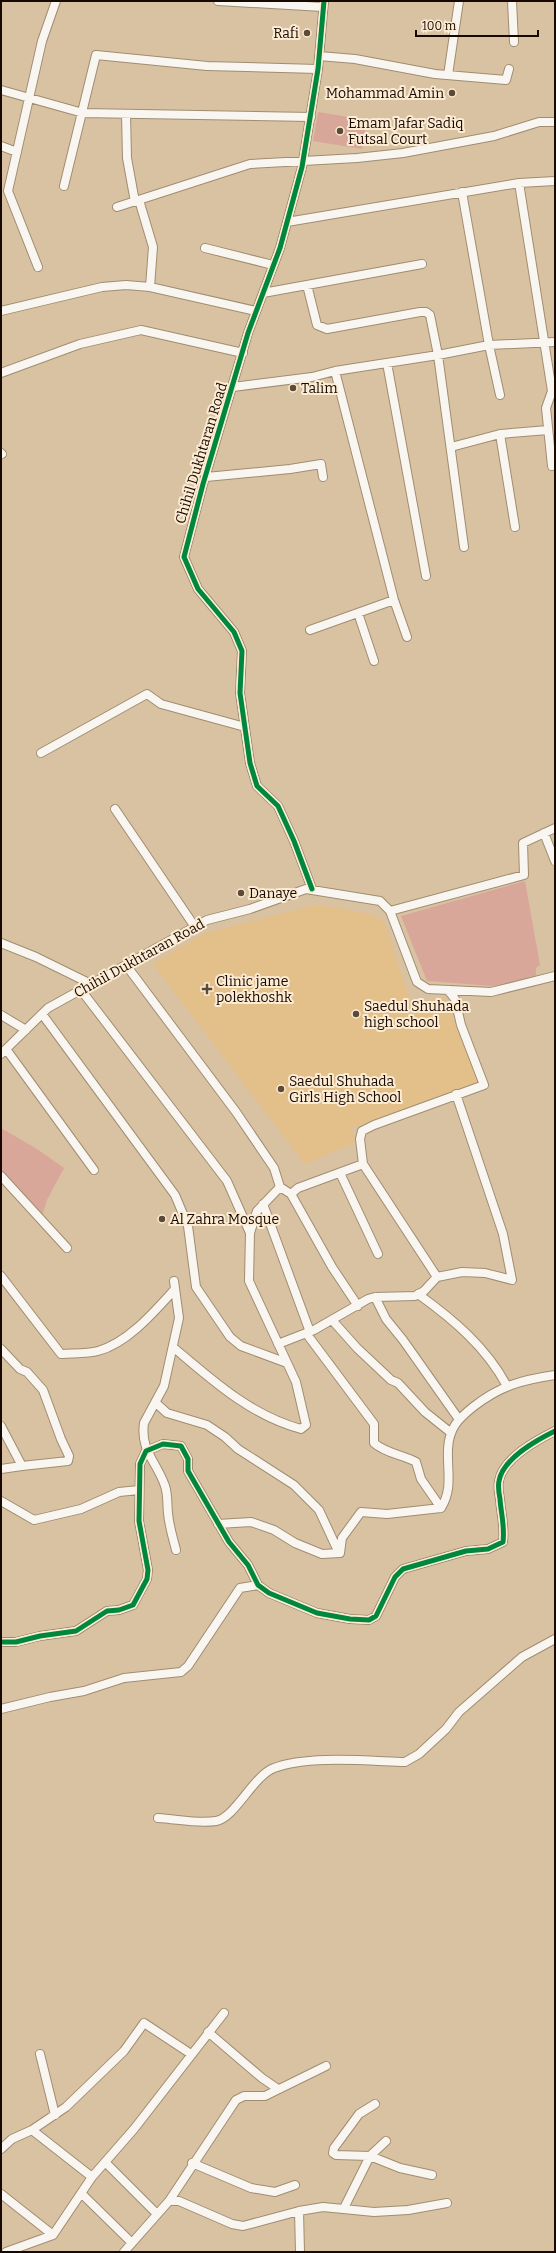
<svg xmlns="http://www.w3.org/2000/svg" width="556" height="2253" font-family="Bitter,serif">
	<style>
		.built { fill: #e3bf8a }
		.green { fill: #d8a79a }
		.lines { fill: none; stroke-linecap: round; stroke-linejoin: round }
		.minor-casing { stroke: #9f8d72; stroke-width: 10 }
		.minor { stroke: #f9f6f1; stroke-width: 8 }
		.cycleway-casing { stroke: #fdecd4; stroke-width: 8 }
		.cycleway { stroke: #00873e; stroke-width: 5 }
		.poi-dot { fill: #5c4a38; stroke: #fdecd4; stroke-width: 1.5 }
		.labels { text-anchor: middle; stroke-width: 4; stroke-linejoin: round; paint-order: stroke }
		.poi-label { font-size: 14px; fill: #180900; stroke: #fdecd4; text-anchor: start }
		.street-label { font-size: 14px; fill: #180900; stroke: #fdecd4 }
	</style>
	<rect width="100%" height="100%" fill="#d9c2a1"/>
	<path class="built" d="M311,906H327L371,914L384,921L412,1006L444,997L480,1084L351,1128L356,1142L305,1164L153,964L203,934Z"/>
	<path class="green" d="M318,112L367,120L362,149L313,141Z
		M525,881L540,965L536,968V976L493,986L427,981L401,916Z
		M1,1128L37,1149L64,1168L47,1200L42,1216L1,1170Z"/>
	<g class="lines">
		<defs>
			<path id="minor" d="M218,1L323,7
				M512,1L514,42
				M319,56L355,59L435,74L506,80L509,69
				M448,75L459,1
				M1,90L83,113L311,117
				M126,114L127,158L135,202
				M1,146L17,152
				M519,183L552,391L546,408L552,466
				M64,186L96,55L207,66L318,69
				M462,192L489,345L500,395
				M139,200L153,247L150,287
				M117,207L250,164L357,158L403,153L494,136L539,122H555
				M287,222L519,183L555,181
				M205,248L273,265
				M38,267L8,191L42,41L56,1
				M307,285L317,325L327,329L420,312H426L430,315L438,355L464,547
				M263,293L422,264
				M1,311L102,287L126,285L150,287L256,311
				M387,363L426,576
				M335,371L394,600L407,637
				M1,373L80,344L141,330L243,353
				M233,387L312,377L335,371L438,355L489,345L555,342
				M500,434L515,527
				M451,447L500,434L548,430
				M1,453L2,454
				M206,477L290,469L321,464L323,477
				M358,613L374,661
				M310,630L394,600
				M41,753L147,694L161,704L245,727
				M115,809L195,927
				M544,833L555,861
				M312,889L294,841L278,806L257,786L250,763L240,693L242,651L234,632L198,589L184,557L203,484L248,333L280,248L302,167L318,69L324,1
				M390,911L524,875L523,843L555,828
				M1,943L36,957L91,984
				M126,965L236,1112L274,1168L280,1187L257,1211L250,1233L249,1281L296,1382L306,1425L301,1429C250,1415 212,1380 173,1347
				M81,990L227,1181L250,1233
				M42,1014L175,1195L188,1226L196,1287L230,1337L241,1346L287,1363
				M1,1015L26,1030
				M6,1049L94,1170
				M1,1054L48,1008L207,920L250,909L306,889L380,901L390,911L417,982L428,989L491,992L555,976
				M363,1164L437,1277
				M340,1173L378,1254
				M1,1176L67,1248
				M280,1187L291,1194L298,1188L363,1164L360,1139L362,1131L374,1125L484,1085L461,1025L455,999L448,990
				M291,1194L332,1267L358,1306
				M263,1204L310,1332
				M1,1276L61,1354C72,1353 87,1354 98,1351C128,1343 155,1311 175,1289
				M174,1281L179,1318L164,1386L144,1423C140,1451 157,1462 165,1486C168,1494 167,1505 168,1513C169,1526 173,1538 176,1550
				M418,1294C454,1320 486,1347 507,1386
				M375,1297L386,1319L403,1340L458,1418
				M332,1320L357,1348L391,1380L398,1383L425,1412L450,1432
				M306,1333L374,1424V1443C385,1453 403,1455 416,1462L421,1479L441,1508
				M278,1344L314,1330L368,1299L375,1297L415,1296L424,1291L437,1277L462,1272L485,1273L512,1280L503,1234L456,1094
				M1,1349L20,1369L27,1372L43,1390L61,1439L69,1456L68,1461L22,1466
				M156,1403L167,1413L207,1425L225,1437L238,1449L294,1485L319,1510L339,1553
				M1,1426L22,1466L1,1469
				M1,1501L34,1520L81,1509L119,1492L139,1490
				M218,1524L251,1522L274,1530L295,1543L322,1554L340,1553L342,1538L361,1512L387,1514L441,1508C453,1489 447,1471 448,1449C449,1428 458,1419 473,1407C500,1386 521,1380 555,1375
				M1,1642H16L40,1636L76,1631L107,1611L119,1610L133,1605L147,1579L148,1570L139,1521L140,1464L146,1451L163,1444L181,1446L188,1459V1471L229,1542L248,1565L258,1585L269,1593L317,1613L350,1619L369,1620L376,1616L395,1577L403,1569L466,1551L488,1549L503,1542C505,1526 501,1514 500,1499C499,1494 498,1486 499,1481C503,1458 537,1440 555,1431
				M1,1709L50,1697L84,1691L124,1678L181,1672L188,1666L240,1588L258,1585
				M158,1818C177,1819 198,1824 216,1821C235,1818 253,1776 274,1768C307,1755 369,1761 405,1762L419,1754L446,1729L459,1712L522,1657L555,1639
				M208,2032L262,2078L278,2089
				M40,2054L55,2115
				M375,2104L359,2114L334,2148L333,2153L336,2155L370,2156L400,2168L432,2175
				M32,2130L92,2177
				M1,2149L12,2139L32,2130L66,2107L124,2051L144,2023L191,2054
				M105,2162L157,2214
				M192,2163L251,2188L275,2192L295,2185
				M1,2194L53,2235
				M82,2194L131,2242
				M169,2201L236,2100L244,2096H265L326,2066
				M344,2208L370,2156L386,2141
				M299,2211L300,2252
				M6,2252L53,2235L92,2177L134,2129L224,2013
				M124,2252L169,2201H179L232,2224L243,2226L299,2211L323,2207L374,2212L408,2210L447,2203"/>
		</defs>
		<use href="#minor" class="minor-casing"/>
		<use href="#minor" class="minor"/>
		<defs>
			<path id="cycleway" d="M312,889L294,841L278,806L257,786L250,763L240,693L242,651L234,632L198,589L184,557L203,484L248,333L280,248L302,167L318,69L324,1
				M1,1642H16L40,1636L76,1631L107,1611L119,1610L133,1605L147,1579L148,1570L139,1521L140,1464L146,1451L163,1444L181,1446L188,1459V1471L229,1542L248,1565L258,1585L269,1593L317,1613L350,1619L369,1620L376,1616L395,1577L403,1569L466,1551L488,1549L503,1542C505,1526 501,1514 500,1499C499,1494 498,1486 499,1481C503,1458 537,1440 555,1431"/>
		</defs>
		<use href="#cycleway" class="cycleway-casing"/>
		<use href="#cycleway" class="cycleway"/>
	</g>
	<g class="poi-dot">
		<circle cx="307" cy="33" r="4"/>
		<circle cx="452" cy="93" r="4"/>
		<circle cx="340" cy="131" r="4"/>
		<circle cx="293" cy="388" r="4"/>
		<circle cx="241" cy="893" r="4"/>
		<path d="M205 983h4v4h4v4h-4v4h-4v-4h-4v-4h4z"/>
		<circle cx="356" cy="1014" r="4"/>
		<circle cx="281" cy="1089" r="4"/>
		<circle cx="162" cy="1219" r="4"/>
	</g>
	<g class="labels">
		<g class="poi-label">
			<text x="299" y="38" text-anchor="end">Rafi</text>
			<text x="444" y="98" text-anchor="end">Mohammad Amin</text>
			<text x="348" y="128">Emam Jafar Sadiq<tspan x="348" dy="16">Futsal Court</tspan></text>
			<text x="301" y="393">Talim</text>
			<text x="249" y="898">Danaye</text>
			<text x="216" y="986">Clinic jame<tspan x="216" dy="16">polekhoshk</tspan></text>
			<text x="364" y="1011">Saedul Shuhada<tspan x="364" dy="16">high school</tspan></text>
			<text x="289" y="1086">Saedul Shuhada<tspan x="289" dy="16">Girls High School</tspan></text>
			<text x="170" y="1224">Al Zahra Mosque</text>
		</g>
		<g class="street-label">
			<text transform="translate(201 453) rotate(-73)" y="5">Chihil Dukhtaran Road</text>
			<text transform="translate(139 958) rotate(-29)" y="5">Chihil Dukhtaran Road</text>
		</g>
	</g>
	<rect width="556" height="2253" fill="none" stroke="#180900" stroke-width="4"/>
	<path d="M416 30v6h122v-6" fill="none" stroke="#180900" stroke-width="2"/>
	<text x="422" y="30" font-size="12" fill="#180900" stroke="#fdecd4" stroke-width="3" paint-order="stroke">100 m</text>
</svg>
